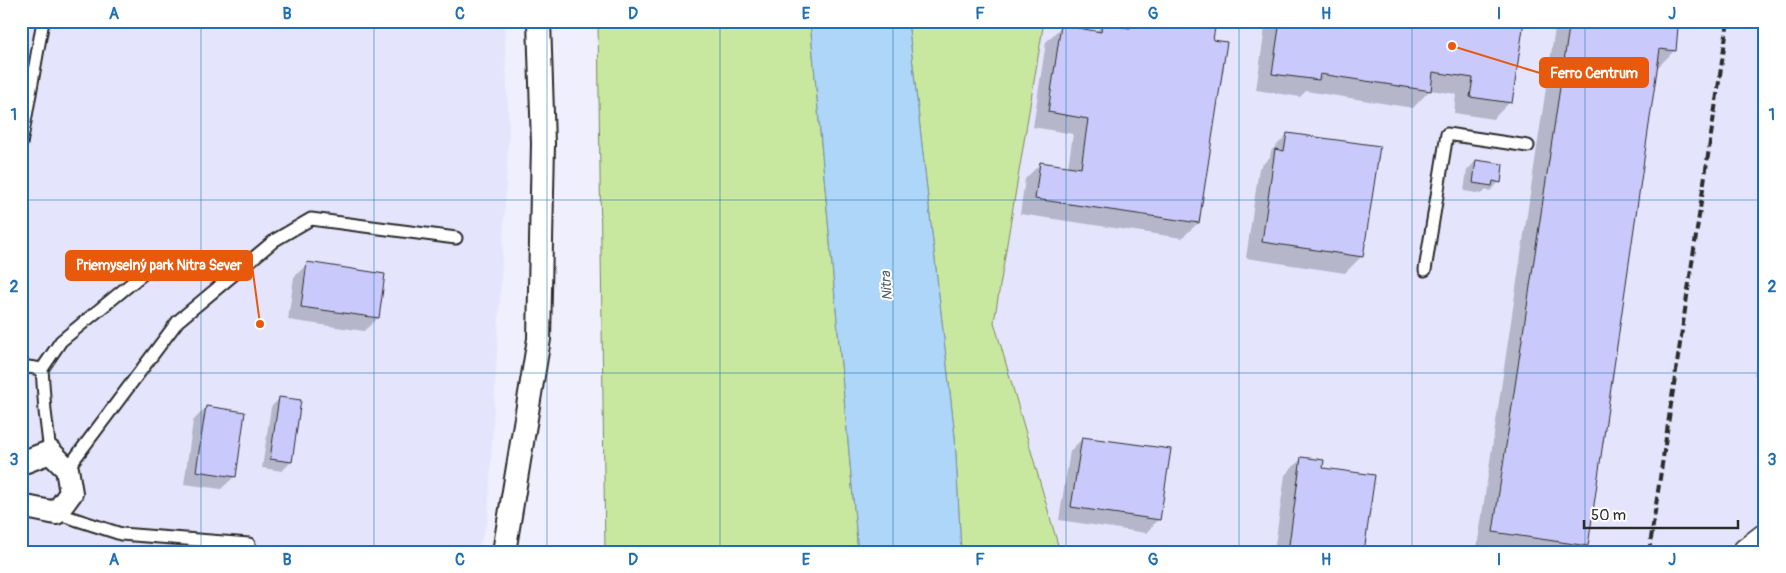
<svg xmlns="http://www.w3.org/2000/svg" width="1786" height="573" font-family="Pangolin,sans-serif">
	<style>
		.built { fill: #e4e4fd }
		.green { fill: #c8e79f; stroke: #7a8965 }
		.water { fill: #add6f8; stroke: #7992a6 }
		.shadow { fill: #0003 }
		.building { fill: #cac9fb; stroke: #2b2b2b }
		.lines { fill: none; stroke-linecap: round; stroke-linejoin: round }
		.service-casing { stroke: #2b2b2b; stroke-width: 15 }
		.minor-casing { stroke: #2b2b2b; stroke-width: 26 }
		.tertiary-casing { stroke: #2b2b2b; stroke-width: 31 }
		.service { stroke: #fff; stroke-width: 11 }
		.minor { stroke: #fff; stroke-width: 22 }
		.tertiary { stroke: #fff; stroke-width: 28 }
		.rail { stroke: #2b2b2b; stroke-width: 4; stroke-dasharray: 8 4; stroke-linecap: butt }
		.grid { fill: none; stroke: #1f6fb2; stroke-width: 1; stroke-opacity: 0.55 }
		.labels { text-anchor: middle; stroke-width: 4; stroke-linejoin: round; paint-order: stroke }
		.water-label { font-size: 14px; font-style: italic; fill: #525e68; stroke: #fff }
		.leader { fill: none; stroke: #e8590c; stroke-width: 2 }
		.callout-dot { fill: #e8590c; stroke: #fff; stroke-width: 2 }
		.callout { fill: #e8590c; stroke: #e8590c; stroke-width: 2 }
		.callout-label { font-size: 14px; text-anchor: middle; font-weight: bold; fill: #fff }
		.neatline { fill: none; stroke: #1f6fb2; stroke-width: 2 }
		.grid-label { font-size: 16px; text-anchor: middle; font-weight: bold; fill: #1f6fb2 }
	</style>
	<rect width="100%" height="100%" fill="#efeffe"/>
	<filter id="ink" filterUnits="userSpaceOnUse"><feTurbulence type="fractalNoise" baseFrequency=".02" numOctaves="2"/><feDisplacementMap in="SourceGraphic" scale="10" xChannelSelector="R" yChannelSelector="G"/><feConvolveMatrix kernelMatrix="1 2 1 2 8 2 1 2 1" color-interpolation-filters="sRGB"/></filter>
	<g filter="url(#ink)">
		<path class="built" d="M21,21H504L509,130L488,519L477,552H21Z
			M1044,21H1765V552H1060L994,322Z"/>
		<path class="green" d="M598,21H810L858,552H605Z
			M908,21H1044L994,322L1060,552H961L955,437Z"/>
		<path class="water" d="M810,21H908L955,437L961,552H858Z"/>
		<path class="shadow" d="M1117,21H1214L1212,41L1225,43L1198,223L1182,238L1020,214L1025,179L1041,163L1068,167L1073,134L1033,127L1046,42L1062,26L1095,32L1102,25L1116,27Z
			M1266,21H1523L1510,102L1493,119L1454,113L1456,94L1430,90L1413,108L1306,91L1300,97L1256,90Z
			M1556,21H1663V26L1675,50L1658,67H1657L1587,545L1581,552H1499L1477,548Z
			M1288,134L1362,256L1345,273L1246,258L1259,168L1270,157L1271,151Z
			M1476,161L1499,182L1490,191L1486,190L1482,194L1464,191L1467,170Z
			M308,263L378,318L364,331L288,320L294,277Z
			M1765,349V377L1754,375L1758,356Z
			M280,398L291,462L282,471L262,468L271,407Z
			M206,407L235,476L221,489L184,484L193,421Z
			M1083,438L1159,519L1146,533L1059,520L1070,451Z
			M1302,458L1322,469L1363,552H1274L1285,475Z"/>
		<path class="building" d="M1131,21H1216L1213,40L1227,42L1199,223L1035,199L1040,162L1081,168L1088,119L1048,112L1061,25L1101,32L1102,24L1130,28Z
			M1280,21H1524L1512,103L1470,97L1473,78L1433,72L1431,91L1320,74L1319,80L1272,74Z
			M1570,21H1665L1664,25L1678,27L1676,51L1660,49L1588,546L1493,532Z
			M1287,133L1380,146L1363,257L1262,242L1275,149L1284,151Z
			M1476,160L1503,164L1501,183L1493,181L1492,186L1473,183Z
			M307,262L385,274L379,318L301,307Z
			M279,397L301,400L292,462L270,459Z
			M206,406L245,412L236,477L196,471Z
			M1082,437L1171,449L1160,520L1071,507Z
			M1301,457L1324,460L1323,468L1375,475L1364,552H1288Z"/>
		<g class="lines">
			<defs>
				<path id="service" d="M21,144L43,21
					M1425,270L1447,134L1528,146
					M21,366L42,369
					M50,452L45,411L42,369L61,341L160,260
					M67,469L178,321L275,240L311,219L456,238
					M56,513L121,534L249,544"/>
				<path id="minor" d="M21,463L50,452L67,469L71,493L56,513L21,506
					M504,552L539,339L543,144L539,21"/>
				<path id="tertiary" d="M1747,552L1765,538"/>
			</defs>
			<use href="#service" class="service-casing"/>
			<use href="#minor" class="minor-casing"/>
			<use href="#tertiary" class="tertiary-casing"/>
			<use href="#service" class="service"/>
			<use href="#minor" class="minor"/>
			<use href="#tertiary" class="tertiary"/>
			<path class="rail" d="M1649,552L1728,21"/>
		</g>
	</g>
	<path class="grid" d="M201,21V552M374,21V552M547,21V552M720,21V552M893,21V552M1066,21V552M1239,21V552M1412,21V552M1585,21V552M21,200H1765M21,373H1765"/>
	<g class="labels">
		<g class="water-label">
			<text transform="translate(886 286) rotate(-94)" y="5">Nitra</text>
		</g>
	</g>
	<path class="leader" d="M1452 46L1540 73M260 324L252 265"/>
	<g class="callout-dot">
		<circle cx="1452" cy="46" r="5"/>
		<circle cx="260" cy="324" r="5"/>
	</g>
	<g class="callout">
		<rect x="1540" y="58" width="108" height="29" rx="5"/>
		<rect x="66" y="251" width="186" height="29" rx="5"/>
	</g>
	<g class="callout-label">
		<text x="1594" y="78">Ferro Centrum</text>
		<text x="159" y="270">Priemyselný park Nitra Sever</text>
	</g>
	<rect width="1786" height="573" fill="none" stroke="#fff" stroke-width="55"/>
	<path d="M1584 520v8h154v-8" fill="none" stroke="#2b2b2b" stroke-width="2.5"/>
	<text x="1591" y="520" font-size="15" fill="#2b2b2b" stroke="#ffffff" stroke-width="4" paint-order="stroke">50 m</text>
	<rect x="28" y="28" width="1730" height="518" class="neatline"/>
	<g class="grid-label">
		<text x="114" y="19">A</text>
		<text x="287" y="19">B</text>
		<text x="460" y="19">C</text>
		<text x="633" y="19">D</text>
		<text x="806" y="19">E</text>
		<text x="980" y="19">F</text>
		<text x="1153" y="19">G</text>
		<text x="1326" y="19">H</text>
		<text x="1499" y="19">I</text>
		<text x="1672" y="19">J</text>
		<text x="14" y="120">1</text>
		<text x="1772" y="120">1</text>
		<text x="14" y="292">2</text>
		<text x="1772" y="292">2</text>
		<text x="14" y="465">3</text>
		<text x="1772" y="465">3</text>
		<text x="114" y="565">A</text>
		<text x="287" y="565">B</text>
		<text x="460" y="565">C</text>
		<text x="633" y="565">D</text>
		<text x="806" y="565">E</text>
		<text x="980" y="565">F</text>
		<text x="1153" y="565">G</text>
		<text x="1326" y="565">H</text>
		<text x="1499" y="565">I</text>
		<text x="1672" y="565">J</text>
	</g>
</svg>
